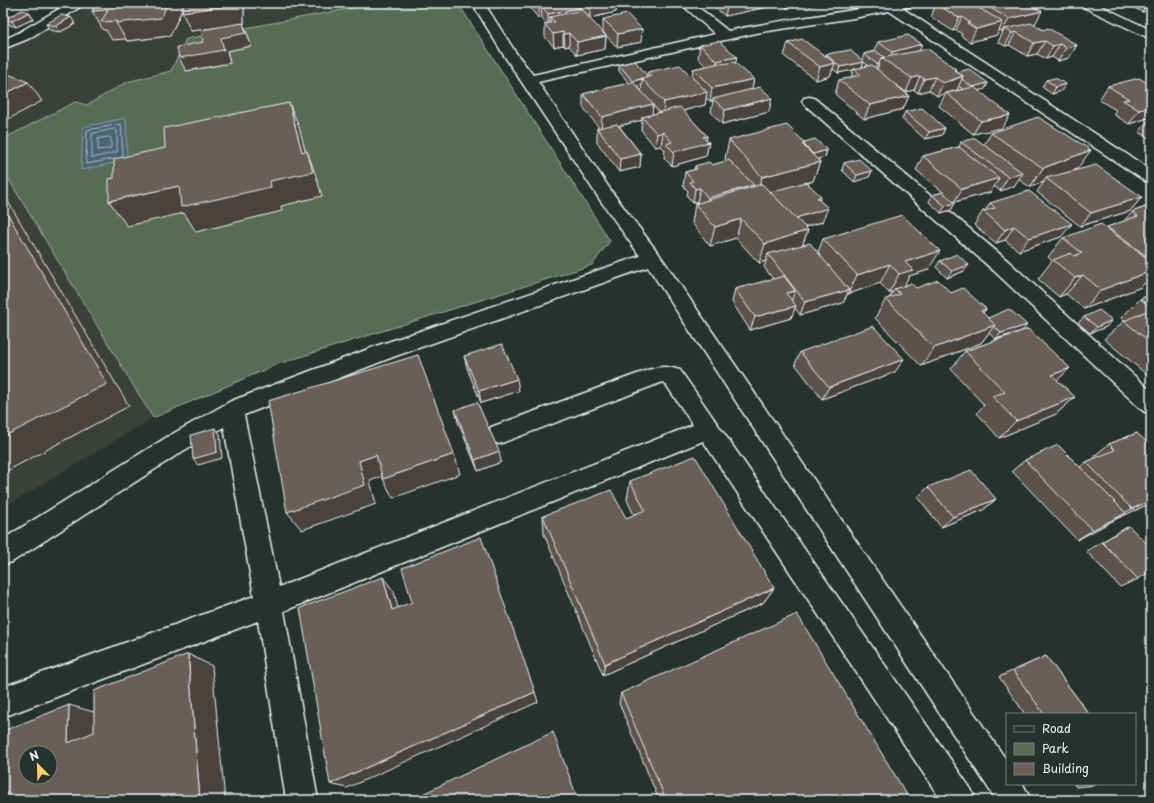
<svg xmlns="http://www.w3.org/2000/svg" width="1154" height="803" font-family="'Playpen Sans',sans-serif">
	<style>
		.built { fill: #3a403a }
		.green { fill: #566d52; stroke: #9fafa5 }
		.water { fill: #4b6470; stroke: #8a9ca6 }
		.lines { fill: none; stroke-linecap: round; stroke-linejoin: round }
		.shore { stroke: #a9b9c2; stroke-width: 1 }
		.street-casing { stroke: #e8f1f8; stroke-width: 3 }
		.street { fill: #26332d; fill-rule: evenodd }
		.wall { fill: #5b514b; stroke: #e8f1f8; fill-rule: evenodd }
		.shaded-wall { fill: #4a423d; stroke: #e8f1f8 }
		.building { fill: #6a5e57; stroke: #e8f1f8; fill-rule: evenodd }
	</style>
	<rect width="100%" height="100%" fill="#26332d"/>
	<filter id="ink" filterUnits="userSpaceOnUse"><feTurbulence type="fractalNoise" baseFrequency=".025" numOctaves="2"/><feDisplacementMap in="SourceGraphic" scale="8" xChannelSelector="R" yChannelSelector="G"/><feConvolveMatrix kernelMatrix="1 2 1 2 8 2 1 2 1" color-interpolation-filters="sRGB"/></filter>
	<g filter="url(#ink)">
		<path class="built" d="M97,3H380L186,39L171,71L127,82L87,105L75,102L3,139V52Z
			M3,170L153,418L3,508Z"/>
		<path class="green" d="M380,3H458L610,241L592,265L278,364L153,418L3,170V139L75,102L87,105L127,82L171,71L186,39Z"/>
		<path class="water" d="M126,118L127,160L81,170L83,127Z"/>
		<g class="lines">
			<path class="shore" d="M115,129L117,131V152L92,158V134Z
				M109,137L111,138V148L98,150V139Z
				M113,159L86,164L87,130L121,124L123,156"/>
			<defs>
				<path id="street" d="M69,3H84L82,6L28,39L3,49V40L18,33Z
					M472,3H484L516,53L533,75L715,34L680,3H693L728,31C778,20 830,15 881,5L880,3H914L912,6L902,8L1151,170V182L1145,181L889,11L854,18L756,33L538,82L612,192L659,254L1007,761V784H1023L1031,800H996L648,267L393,357L244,415L279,587L693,425L665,383L663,382L499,444L491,441L488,434L491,427L648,370C662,366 666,366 680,370L971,789L976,800H941L703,441L284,611L318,800H286L258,621L3,717V687L254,596L224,427L183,451L12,562L3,565V539L167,437L231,401L379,345L640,256L600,200L503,54Z
					M1079,3H1095L1151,30V39L1081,6Z
					M809,97L814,98L1008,261L1151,391V414L1143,411L994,271L804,104L802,101L804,98Z"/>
			</defs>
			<use href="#street" class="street-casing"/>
			<use href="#street" class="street"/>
		</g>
		<path class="wall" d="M244,3V24H243L248,36L251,46L227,51L230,63L186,71L203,42L221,27L191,31L182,10L170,36L127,41L125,39L112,40L106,30H103L92,11Z
			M529,3H577L580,8V11L606,36L605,49L577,55L569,46L565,47L563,45L554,47L545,37V24H546L542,18L539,19L531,9V6L530,4Z
			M577,3H623V4L617,5L616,12L590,18Z
			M710,3H768L767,7L725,16Z
			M781,3H825L809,6L806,4L787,8Z
			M976,3H1027L1035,24H1034L1043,30L1077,45L1069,58L1058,61L1052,57L1046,59L1037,54L1027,56L1009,45L1005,46L998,42L1003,32H1002L999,30L997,35L970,42L961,36L962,34L956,30L953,31L931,17L936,4L975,6Z
			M1130,3H1151V10L1142,12L1129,5Z
			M29,12L33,19L16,27L10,25L5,19Z
			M603,19L641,42L617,47L603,32Z
			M46,24H75L60,32L50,30Z
			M878,42L919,51L956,69L955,71L957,72L988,83L985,89L979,91L1002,128L973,134L939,106L946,93L937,96L929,90L918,93L914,90L906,92L896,85L909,96L903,109L864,119L835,94L839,80L851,78L853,70L838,73L833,69L830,76L816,80L784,56L788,43L826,56V54L862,60L864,54L874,51ZM864,62L868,66L862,67ZM958,86L963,89L950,92L957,90Z
			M700,45L737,57L735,63L751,89L769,112L722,124L711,112L713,101H710L706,98L705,105L683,111L707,136L706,140L709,142L706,156L672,166L664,158L665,150L661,146L655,147L641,130L642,120L619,126L641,154L640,167L619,172L597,142V128H599L583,107V94L629,83L619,71V65L647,75L648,72L692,77L693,69L706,66L698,58ZM642,85L641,91L637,86ZM653,105L660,113L652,114Z
			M1046,80L1066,84L1061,91L1052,94L1042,87Z
			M1151,85V117L1129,124L1113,114L1116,110L1099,100L1108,86Z
			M905,112L945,128L942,135L925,139L902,119Z
			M1151,117V139L1139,132Z
			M991,133L1077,169L1072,171L1142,197L1130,211L1080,226L1037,192L1044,182L1030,187L1018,179L1014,186L1000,191L994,186L991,192L955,202V203L951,210L941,213L929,202L932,195L943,192L916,170L923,156L959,147L961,142L984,145Z
			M729,140L804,142L827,150L825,157L818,159L820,162L813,181L808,183L819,200L822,222L805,227L808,230L802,245L818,252L823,239L928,270L909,276L903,286L951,293L986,309L983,313L988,318L1022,331L1070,368L1057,380L1075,397L1056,414L999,438L977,413L984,405L951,369L965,351L1020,332L995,339L989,333L981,343L921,366L875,318L886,299L889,298L893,292L889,293L880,283L848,294V293L843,303L800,315L795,308L791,318L750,330L732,302L735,289L773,279L764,267L766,261L759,263L736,238L710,246L692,223L695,204L698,203L697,202L693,203L687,196L688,191L683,186L685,172L694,170L695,166L712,165L726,161L725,159Z
			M844,163L872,171L869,177L854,182L842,170Z
			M990,203L1061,237L1019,251L1005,240L996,243L974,225L983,211H985Z
			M1151,205V276L1141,287L1084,309L1066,294L1059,297L1038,279L1052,261L1048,257L1063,238L1106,228L1107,227L1123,222L1132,212Z
			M940,261L964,271L947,278L936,267Z
			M1151,294V378L1104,339L1124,321L1121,318L1140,299Z
			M1084,317L1106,327L1090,333L1078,323Z
			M800,352L895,372L822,399L795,364Z
			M464,356L519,391L481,403L467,368Z
			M455,410L501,462L478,471L458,422Z
			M1137,433L1151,503L1116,519L1077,540L1012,471L1025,460L1080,467L1086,462L1096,458L1094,456L1109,444Z
			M630,481L774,588L763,603L603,675L544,534L543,516L626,518L634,515L627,500Z
			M928,487L996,499L983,510L941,527L918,497Z
			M1129,526L1138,579L1120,587L1086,551Z
			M1151,614V621L1147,617Z
			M1046,656L1089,714H1025L999,677Z
			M621,693L910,800H659L619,703Z
			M1074,784H1097L1096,785L1076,787Z"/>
		<path class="shaded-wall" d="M168,3H185L170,36L127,41L116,23Z
			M237,3H244V24H243L248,36L251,46L227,51L230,63L186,71L179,58L221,38L243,24L191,31L182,12Z
			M599,3H623V4L617,5L616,12L590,18V5Z
			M728,3H768L767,7L725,16Z
			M789,3H807L806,4L787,8Z
			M810,3H825L809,6Z
			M1148,3H1151V10L1142,12Z
			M539,6H541L542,18L539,19Z
			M580,8V20L555,22L550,17V26L548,27V14Z
			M1042,11L1035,24L1008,30L1005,29L1003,32H1002L1009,19Z
			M29,12L33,19L16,27L12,21Z
			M71,17L75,24L60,32L56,26Z
			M962,17L956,30L953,31L959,18Z
			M1003,22L997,35L970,42L976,29Z
			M642,29L641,42L617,47L618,34Z
			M563,32V45L554,47L553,34Z
			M1016,32L1009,45L1005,46L1012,33Z
			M569,33V46L565,47L564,34Z
			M606,36L605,49L577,55V42Z
			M1045,41L1037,54L1027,56L1034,43Z
			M922,44L916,57L888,62L892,52Z
			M1060,44L1052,57L1046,59L1053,46Z
			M1077,45L1069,58L1058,61L1066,48Z
			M737,57L734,70L715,74L717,61Z
			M864,62L861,68L854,69L853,70L838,73L840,67Z
			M835,63L830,76L816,80L820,67Z
			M877,64H879L877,70L875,71Z
			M956,69L951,81L963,76L957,90L937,96L943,83L954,70Z
			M920,76L914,90L906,92L912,78Z
			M935,77L929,90L918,93L924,79Z
			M642,79V85L632,87L633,81Z
			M754,79L751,93L713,99V101H710L712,88Z
			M28,82L42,101L3,122V95Z
			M988,83L985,89L969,94L972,87Z
			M1066,84L1061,91L1052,94L1056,87Z
			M707,92L705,105L663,116L664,102Z
			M909,96L903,109L864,119L870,105Z
			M772,98L769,112L722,124L725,110Z
			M289,103L299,127L311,172L307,151L316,176L322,196L281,206L282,211L196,232L184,213L127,226L109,201L179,186L270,181L302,152Z
			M653,104L652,117H642V120L601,130L602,117Z
			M1151,107V117L1129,124L1139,110Z
			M1010,115L1002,128L973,134L981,121Z
			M945,128L942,135L925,139L929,132Z
			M663,132L661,146L655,147L657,134Z
			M707,136L706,143L709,142L706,156L672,166L674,152L703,137Z
			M827,150L825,157L804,163L807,156Z
			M1091,150L1077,169L1049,180L1046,178L1044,182L1030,187L1043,168Z
			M641,154L640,167L619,172L620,159Z
			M820,162L813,181L757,196L762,177Z
			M872,171L869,177L854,182L857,175Z
			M1023,173L1014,186L1000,191L1008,177Z
			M999,178L991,192L954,202L962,189Z
			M754,185L750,198L706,212L708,198Z
			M700,188L697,202L693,203L695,189Z
			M3,193L129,406L3,473Z
			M821,196L816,210L817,198Z
			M1142,197L1130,211L1080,226L1091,213Z
			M955,203L951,210L941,213L945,206Z
			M828,208L822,222L790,231L795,218Z
			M741,219L736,238L710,246L715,227Z
			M1072,224L1061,237L1019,251L1029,238Z
			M1014,226L1005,240L996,243L1005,230Z
			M808,230L801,249L768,254L766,261L759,263L765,244Z
			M940,251L928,270L909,276L902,289H895L893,292L889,293L899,274L905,262Z
			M1151,257V266L1136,271L1149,258Z
			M890,264L880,283L848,294L857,275Z
			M969,265L964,271L947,278L952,271Z
			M1151,271V276L1141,287L1084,309L1101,290Z
			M1083,275L1066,294L1059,297L1075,278Z
			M849,290L843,303L800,315L805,302Z
			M795,291L790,304L786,293Z
			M796,306L791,318L750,330L755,317Z
			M986,309L972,328L981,311Z
			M1112,320L1106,327L1090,333L1097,327Z
			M995,325L981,343L921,366L934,348Z
			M1027,325L1022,331L995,339L1001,333Z
			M904,359L895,372L822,399L829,387Z
			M1070,368L1052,385V375Z
			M517,379L519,391L481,403L479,391Z
			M1075,397L1056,414L999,438L1016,421Z
			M215,428L220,434L222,458L198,465L193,459Z
			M499,451L501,462L478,471L475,460Z
			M454,454L460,474L393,498L383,479Z
			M376,455L386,475L370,481L376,504L302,530L287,512L359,461Z
			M996,499L983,510L941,527L953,517Z
			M1151,500V503L1116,519L1077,540L1092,530L1132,509Z
			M383,577L394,592L402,624L392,610Z
			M774,588L763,603L603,675L605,664Z
			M188,654L212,666L225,800H200Z
			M535,692L538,702L347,788L330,784Z
			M69,705L101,714V749L68,743Z"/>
		<path class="building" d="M97,3H168L161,18L116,23L117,21L101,22L108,10L92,11Z
			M183,3H237V5L182,12Z
			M536,3H577L580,8L548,14L541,6H539Z
			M588,3H599L590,5Z
			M941,3H970L1003,22L976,29L967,23H970L962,17L959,18L936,4Z
			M982,3H1027L1042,11L1009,19Z
			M22,10L29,12L12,21L5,19Z
			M582,10L606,36L577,42L569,33L564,34L563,32L553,34L545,24L555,22L550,17Z
			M627,14L642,29L618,34L603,19Z
			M61,15L71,17L56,26L46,24Z
			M243,23L246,33L221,38L224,50L179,58L177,47L203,42L201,30Z
			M1031,23L1043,30L1048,28L1077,45L1066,48L1060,44L1053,46L1045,41L1034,43L1016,32L1012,33L1005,29Z
			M908,35L922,44L892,52L878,42Z
			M802,39L835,63L820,67L788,43Z
			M719,41L737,57L717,61L700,45Z
			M928,49L956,69L954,70L963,76L943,83L935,77L924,79L920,76L912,78L881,58Z
			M850,50L864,62L840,67L826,54Z
			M876,51L885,58H881L879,64H877L864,54Z
			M635,61L647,75V77L633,81L619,65Z
			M734,62L754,79L712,88L693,69L720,63L722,64Z
			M680,65L707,92L664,102L642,79L651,76L648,72Z
			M872,65L909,96L870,105L839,80L861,75L854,69Z
			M969,69L988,83L972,87L962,79L963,76L957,72Z
			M3,72L28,82L3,95Z
			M1055,78L1066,84L1056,87L1046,80Z
			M1139,78L1151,85V107L1139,110L1123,100L1129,99L1108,86Z
			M633,82L653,104L602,117L583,94Z
			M760,87L772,98L725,110L713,99Z
			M974,87L1010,115L981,121L946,93Z
			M289,103L302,152L307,151L313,172L270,181L271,187L181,207L179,186L109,201V179L114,178V159L165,148L164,128Z
			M680,107L707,136L703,137L709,142L674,152L666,144L672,142L663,132L657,134L642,117Z
			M922,108L945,128L929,132L905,112Z
			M1038,117L1091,150L1043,168L991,133Z
			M617,124L641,154L620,159L597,128Z
			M787,125L805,143L802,144L820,162L762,177L729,140Z
			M975,138L1023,173L1008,177L961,142Z
			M815,139L827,150L813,154L804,145L805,143L804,142Z
			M959,147L999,178L962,189L923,156Z
			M859,159L872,171L857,175L844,163Z
			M729,160L754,185L708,198L700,188L695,189L690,182L693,181L685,172L697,169L695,166L709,162L712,165Z
			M1096,165L1142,197L1091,213L1046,178Z
			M806,182L821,196L817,198L828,208L796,218L770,192Z
			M762,184L808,230L765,244L741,219L715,227L695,204Z
			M1029,191L1072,224L1029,238L1014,226L1005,230L983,211L995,208L990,203Z
			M943,192L955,203L945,206L932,195Z
			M1151,205V257L1149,258L1107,227L1138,216L1132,212Z
			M3,206L107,384L3,437Z
			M902,215L940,251L905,262L913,270L899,274L890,264L857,275L823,239Z
			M1101,224L1151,261V271L1101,290L1083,275L1075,278L1053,260L1071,253L1074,256L1082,253L1063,238Z
			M810,243L849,290L805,302L768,254Z
			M957,254L969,265L952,271L940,261Z
			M784,276L795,291L786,293L796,306L755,317L735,289Z
			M938,280L951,293L963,288L986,309L981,311L995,325L934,348L886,299L900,294L895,289L911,283L916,288Z
			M1151,294V307L1140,299Z
			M1009,309L1027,325L1001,333L994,326L995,325L988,318Z
			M1151,309V343L1124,321Z
			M1099,310L1112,320L1097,327L1084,317Z
			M873,326L904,359L829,387L800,352Z
			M1028,329L1070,368L1052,375L1075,397L1016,421L992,396L1005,392L965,351Z
			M502,344L517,379L479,391L464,356Z
			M418,355L454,454L383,479L376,455L359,461L365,485L287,512L268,401Z
			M477,402L499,451L475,460L455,410Z
			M215,428L217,452L193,459L191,435Z
			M1137,433L1151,446V500L1132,509L1086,462L1115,450L1109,444Z
			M1058,445L1126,513L1092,530L1025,460Z
			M695,456L774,588L605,664L543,516L611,490L626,518L645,510L630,481Z
			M971,470L996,499L953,517L928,487Z
			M1129,526L1151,548V571L1138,579L1102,542Z
			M481,537L535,692L330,784L300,608L383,577L392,610L412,602L402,568Z
			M797,614L910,800H666L621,693Z
			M188,654L200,800H3V731L69,705L68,743L94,732V691ZM26,753H50V777H26Z
			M1046,656L1089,714H1044L1013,671Z
			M553,732L578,800H410Z"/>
	</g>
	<rect width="1154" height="803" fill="none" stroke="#26332d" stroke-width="16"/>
	<rect x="8" y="8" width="1138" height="787" fill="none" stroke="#e8f1f8" stroke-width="1.5" filter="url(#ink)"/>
	<rect x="1006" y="713" width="130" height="72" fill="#26332d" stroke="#747f7e"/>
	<rect x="1014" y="726" width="20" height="6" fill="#26332d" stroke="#747f7e"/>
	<text x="1042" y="733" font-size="12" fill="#e8f1f8">Road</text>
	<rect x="1014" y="743" width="20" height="12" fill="#566d52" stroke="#747f7e"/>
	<text x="1042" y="753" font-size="12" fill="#e8f1f8">Park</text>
	<rect x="1014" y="763" width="20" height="12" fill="#6a5e57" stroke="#747f7e"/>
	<text x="1042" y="773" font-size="12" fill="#e8f1f8">Building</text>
	<g transform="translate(38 765) rotate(337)"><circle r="19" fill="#26332d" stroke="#747f7e"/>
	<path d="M0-3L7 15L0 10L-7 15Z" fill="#ffd166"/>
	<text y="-6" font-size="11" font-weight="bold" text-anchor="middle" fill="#e8f1f8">N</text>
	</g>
</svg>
